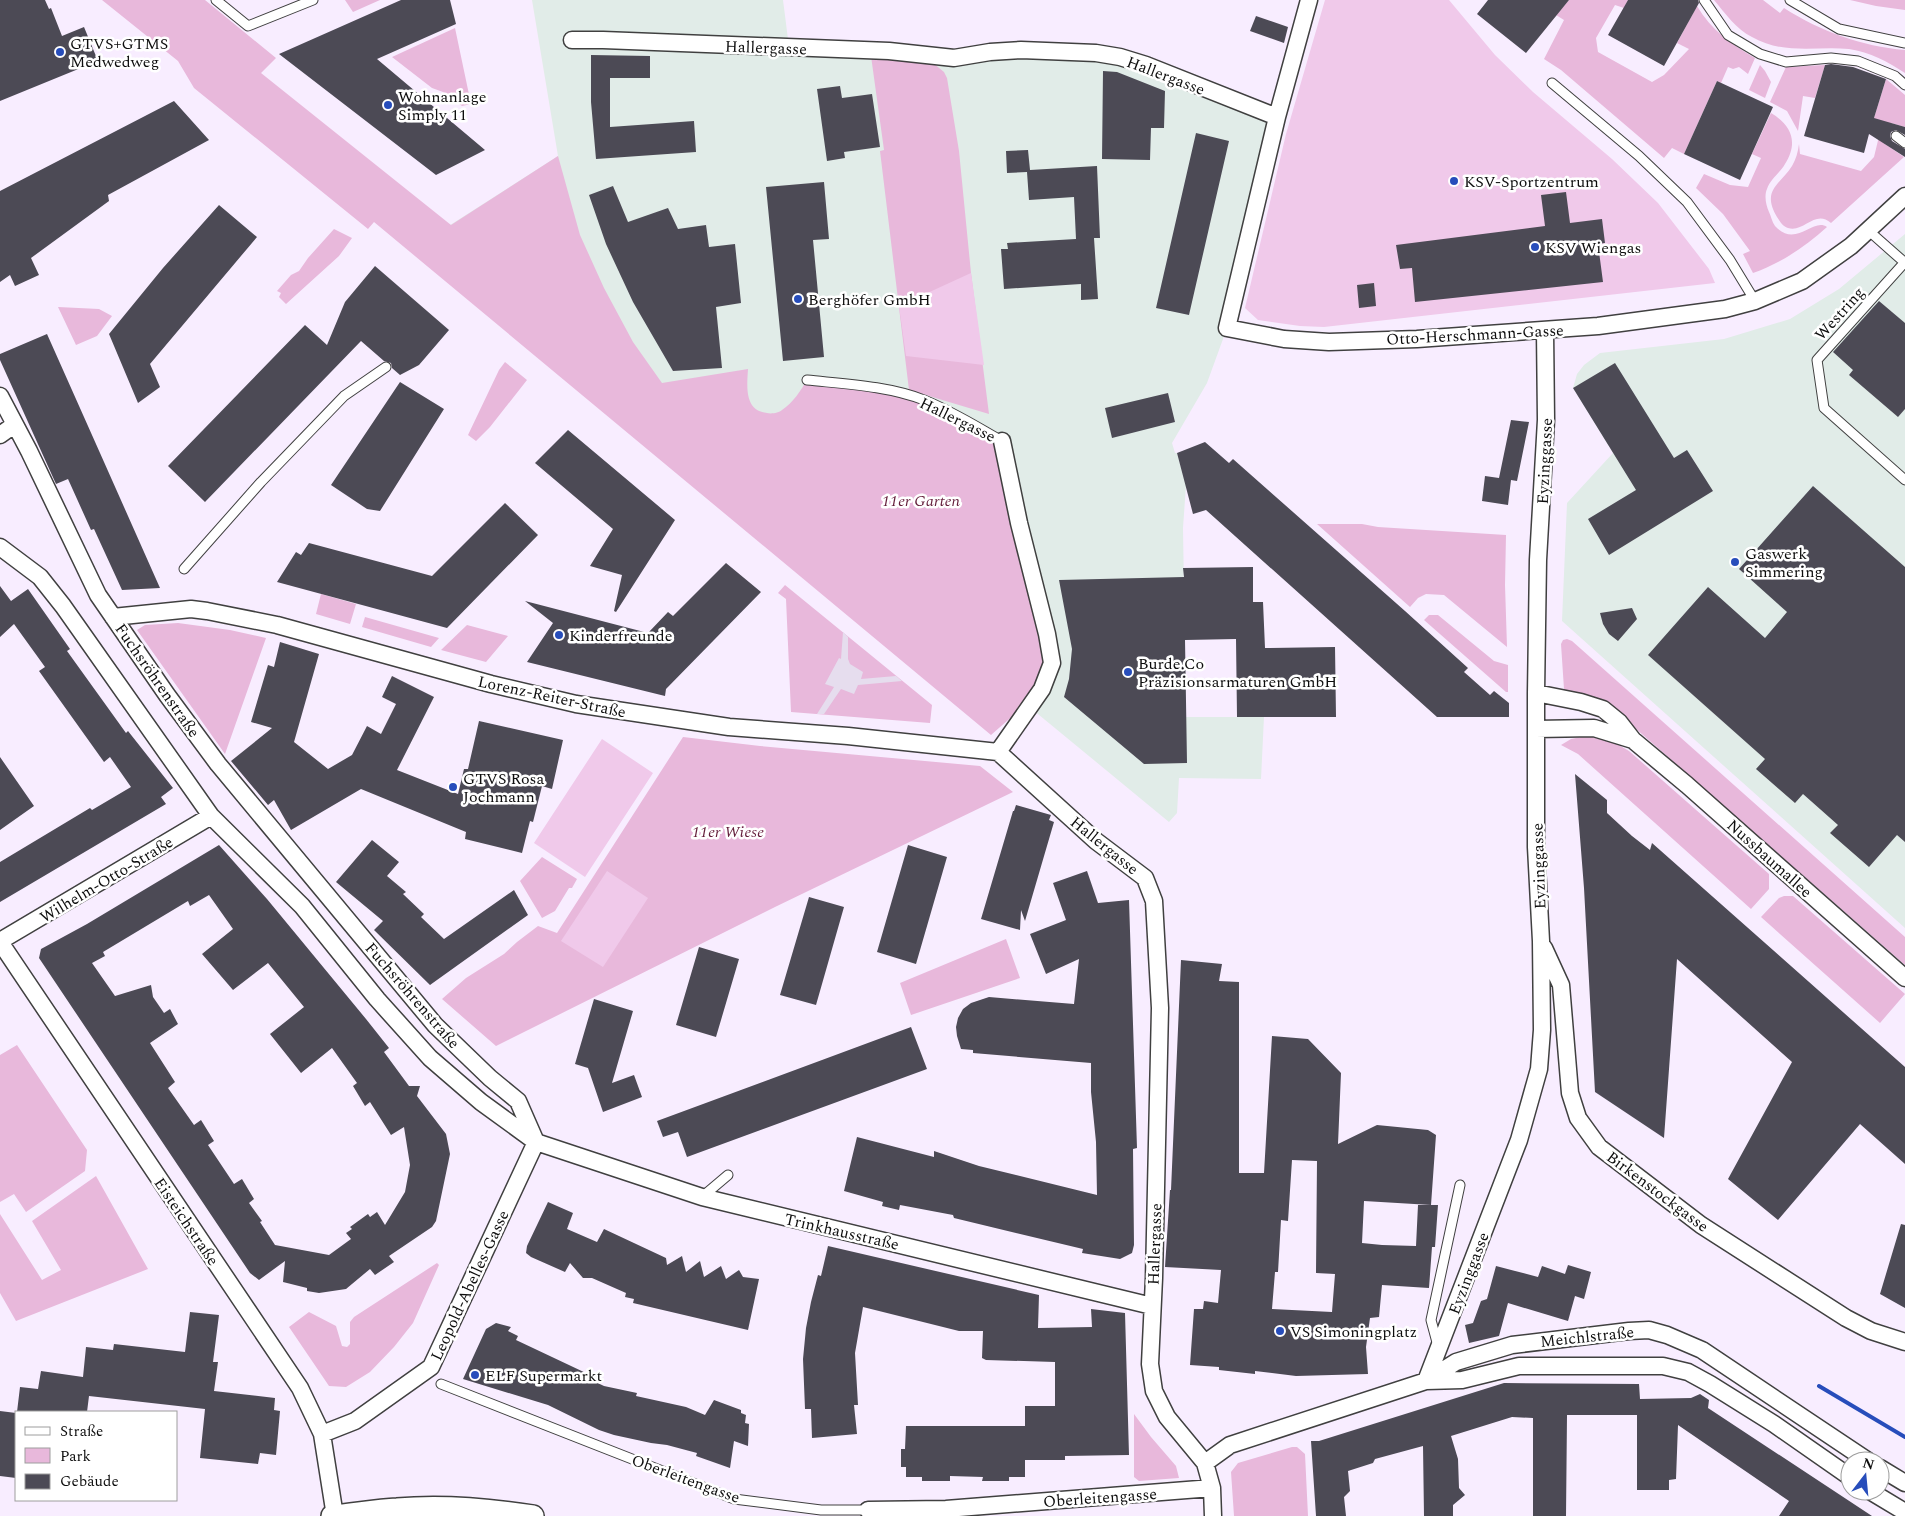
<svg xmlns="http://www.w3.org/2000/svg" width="1905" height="1516" font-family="Spectral,serif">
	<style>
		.industrial { fill: #e1ece8 }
		.green { fill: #e8b8db }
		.pitch { fill: #f0c9ea }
		.plaza { fill: #e6ddee }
		.building { fill: #4c4a55; fill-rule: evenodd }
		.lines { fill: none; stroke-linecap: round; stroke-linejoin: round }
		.service-casing { stroke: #404040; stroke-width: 11 }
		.minor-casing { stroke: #404040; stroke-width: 19 }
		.tertiary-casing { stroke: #404040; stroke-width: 24 }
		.service { stroke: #fff; stroke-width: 9 }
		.minor { stroke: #fff; stroke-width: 16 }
		.tertiary { stroke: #fff; stroke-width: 21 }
		.rail { stroke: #274dbb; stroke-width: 4 }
		.poi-dot { fill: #274dbb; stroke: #fff; stroke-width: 2 }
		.labels { text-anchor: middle; stroke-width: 5; stroke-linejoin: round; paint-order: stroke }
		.poi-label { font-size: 16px; fill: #0d0d0d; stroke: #fff; text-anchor: start }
		.street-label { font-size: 16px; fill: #0d0d0d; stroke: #fff }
		.park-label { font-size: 16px; font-style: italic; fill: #641e3b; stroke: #fff }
	</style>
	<rect width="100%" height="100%" fill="#f8edff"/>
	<path class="industrial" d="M532,0H783L789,47L1096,53L1277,117L1227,328L1207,383L1172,443L1175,453H1177L1186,485L1183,528L1186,717H1264L1261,779L1179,778L1177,813L1169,822L447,227L558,156Z
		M1905,234V928L1562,621L1567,503L1613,453L1573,388L1577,374L1584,365L1600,353L1724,339L1790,319L1839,289Z"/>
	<path class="green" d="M102,0H205L276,58L261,73L451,225L558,156L580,235L604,288L633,342L662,383L748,369C747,386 744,411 767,413C771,414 779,413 782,410C793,403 801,390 807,380L901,393L1002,441L1052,663L1025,705L991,735L374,222L368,229L194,88L178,61Z
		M345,0H380L353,12Z
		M1569,0H1628L1624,8L1615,5L1596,38L1598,52L1652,82L1664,75L1689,49L1677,43L1697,6C1711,30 1731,44 1755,58L1748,74L1739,67L1733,69L1728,67L1721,83L1717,81L1684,154L1672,148L1664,158L1561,70L1544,59L1564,20L1556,15Z
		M1714,0H1763L1780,13L1784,8C1822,32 1861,46 1905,50V73C1888,62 1870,52 1849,49C1816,46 1783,55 1752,37C1736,29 1725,13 1714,0Z
		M1850,0H1905V10L1876,6Z
		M455,28L471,104L462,106L443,92L432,88L392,57Z
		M871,56L933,63L944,72L947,78L959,151L971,273L989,414L909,390L880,151L884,150Z
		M1760,65L1765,71L1771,82L1765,98L1749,90Z
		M1825,65L1815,98L1803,96L1798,131L1787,111L1770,102L1786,67Z
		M1886,79L1905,95V127L1891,123L1885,144L1904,157L1831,223C1815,209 1804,233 1788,228C1782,226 1780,221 1777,217C1761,190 1780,185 1792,166C1796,159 1798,152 1799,144L1800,154L1861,171L1874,157L1882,124L1873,121Z
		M1771,113C1791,125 1799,142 1785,164C1780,173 1770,179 1767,189C1764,196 1766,205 1769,212C1771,216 1772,222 1775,226C1796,249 1813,217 1827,227C1805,247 1781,263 1753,273L1743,254L1750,251L1723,214L1696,188L1704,174L1730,185L1748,187L1761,158L1752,154Z
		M334,229L352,238L339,256L286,304L279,297L281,293L277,291L291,275L299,271L308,258Z
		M58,307L99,309L112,316L97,336L76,345Z
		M505,362L527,380L490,427L476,441L468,435L499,370Z
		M1317,524H1362L1378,527L1506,535L1505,585L1507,647L1444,595L1426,594L1418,598L1410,607Z
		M785,585L932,705L930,723L791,712L786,599L778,593Z
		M321,594L356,604L350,624L316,614Z
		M1429,615H1438L1494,661L1508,665V692H1506L1424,620Z
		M365,617L439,638L431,647L362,627Z
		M178,623L230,630L266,638L225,754L137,630L145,625Z
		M467,625L508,636L486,662L441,650Z
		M1567,639L1572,641L1905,937V965L1610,706L1571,693L1564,689L1561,644L1563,640Z
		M1591,735L1612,741L1629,751L1769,874V889L1751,909L1578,754L1561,745L1571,739Z
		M683,737L760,746L980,766L1013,792L775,907L496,1046L442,999L466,978L504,954L517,942L538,926L557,933Z
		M542,857L577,879L572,888H569L555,911L542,918L520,881Z
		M1784,896H1793L1905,994L1880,1023L1761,917L1779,898Z
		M1006,939L1020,978L911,1015L900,983Z
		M17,1045L87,1150L85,1171L26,1212L14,1194L0,1202V1055Z
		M96,1176L148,1269L16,1321L0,1293V1214L42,1280L61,1270L32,1221Z
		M437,1263L439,1265L413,1323L394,1347L370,1372L346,1387L329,1386L289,1327L309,1312L336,1326L342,1346L347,1347L350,1344V1322L354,1317Z
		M1134,1414L1151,1437L1176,1466L1179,1478L1139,1481L1134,1477Z
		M1292,1447H1297L1305,1454L1308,1516H1234L1231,1472L1238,1463Z"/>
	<path class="pitch" d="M1325,0H1449L1495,55L1533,92L1612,159L1658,203L1709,269L1715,283L1324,327L1300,326L1258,320L1245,308L1286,134Z
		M971,273L984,365L906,356L899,306Z
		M602,739L653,773L585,877L534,843Z
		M607,871L648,898L603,967L561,941Z"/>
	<path class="plaza" d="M843,632L848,637V659L850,664L863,672L861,679L896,676L902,681L858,685L854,694L841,689L824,714H817L834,687L825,684L839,658L841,659Z"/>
	<path class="building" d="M0,0H45L49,9L51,8L62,36L84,27L98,61L0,101Z
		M401,0H450L456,24L377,59L485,150L436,175L279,54Z
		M1488,0H1569L1526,53L1477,14Z
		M1628,0H1698L1699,3L1664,66L1608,35Z
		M1256,16L1288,27L1284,43L1250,31Z
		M591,55L650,56V78H610V127L694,121L696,152L596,159L591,102Z
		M1831,64L1853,67L1886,79L1874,118L1905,127V135L1896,130L1891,132L1890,136L1892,141L1905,149V157L1869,134L1864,153L1804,136L1825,65Z
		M1103,71L1117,72L1165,91L1164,128H1151L1150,160L1102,159Z
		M1717,81L1773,107L1740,180L1684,154Z
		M840,86L842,98L872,94L880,147L844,152L845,158L827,161L817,89Z
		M174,101L209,140L108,195L109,201L31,258L39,275L15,286L10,275L0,282V191Z
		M1196,133L1229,141L1189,315L1156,308Z
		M1028,150L1030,170L1097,166L1100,238H1094L1098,299L1081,300V284L1004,289L1001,249H1008L1007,243L1076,239L1074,197L1029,200L1027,172L1007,173L1006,151Z
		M824,182L829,239L813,240L824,357L783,361L766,187Z
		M613,186L628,222L668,208L678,229L706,225L709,247L735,244L741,303L716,307L722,368L673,371L633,302L606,244L589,195Z
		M1566,192L1570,223L1602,219L1605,243L1598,244L1603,282L1415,302L1412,268L1400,269L1396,245L1545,226L1541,195Z
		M219,205L257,237L150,364L160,387L138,403L109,334L163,268Z
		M375,266L449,330L419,365L400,375L392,368L391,363L384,361L361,341L205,502L168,466L305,325L327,345L345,302Z
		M1374,283L1376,306L1359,308L1357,285Z
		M1879,301L1905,323V409L1898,417L1849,375L1853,370L1833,352Z
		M47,334L104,462L160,588L122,590L94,529L91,530L68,479L56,484L0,360V354Z
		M1615,363L1674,458L1687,450L1713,491L1609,555L1588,519L1636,490L1573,388Z
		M400,382L444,409L380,511L367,509L331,485Z
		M1168,393L1175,422L1112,438L1105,408Z
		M1511,420L1529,422L1517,481L1511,480L1508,505L1482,501L1485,476L1499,478Z
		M568,430L675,520L616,612L614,611L622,575L590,566L613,529L535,463Z
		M1205,442L1229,463L1233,459L1405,611L1468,668L1464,672L1490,695L1494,691L1509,703V717H1437L1206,510L1193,514L1177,453Z
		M1813,486L1905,567V842L1897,835L1869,867L1830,833L1838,825L1803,794L1795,803L1756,769L1765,759L1648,655L1708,587L1765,638L1787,612L1739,569Z
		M505,503L538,535L447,628L277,582L296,552L301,555L309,543L432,576Z
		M726,563L761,592L666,689L665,696L527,662L553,623L525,601L648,633L668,612L673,616Z
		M1253,567V602H1263L1265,648L1335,647L1336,717H1237L1236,639L1185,640L1187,763L1144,764L1064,697L1069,679L1072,649L1059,580L1184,577L1183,568Z
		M0,586L11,601L28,589L70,649L67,651L126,733L128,731L173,788L161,797L166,804L0,902V862L90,808L92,810L131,787L110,757L104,762L39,671L45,667L14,624L0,637Z
		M1632,608L1637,619L1618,641L1609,634L1603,624L1600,613Z
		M280,642L319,654L294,742L328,769L352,755L367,726L381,734L396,704L382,697L392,676L434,697L397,770L458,794L464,769H468L479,721L563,740L552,789L542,786L533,822L530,821L522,853L465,839L466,832L361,789L291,830L274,800L268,805L231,761L272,728L251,722L268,665L274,667Z
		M0,757L34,806L0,830Z
		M1575,774L1607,800V813L1632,836L1650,850L1652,843L1905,1067V1164L1860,1124L1778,1220L1728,1179L1792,1062L1677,959L1664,1138L1595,1092L1584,888Z
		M1016,805L1051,815L1049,820L1054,822L1025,921L1021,910L1020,930L981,919L1013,811H1014Z
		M372,840L399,862L387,876L406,892L403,894L424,914L421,917L444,939L514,890L528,915L430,985L374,930L383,921L336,882Z
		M219,845L267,899L366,1019L389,1048L384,1052L409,1086H420L417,1096L446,1134L450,1154L436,1221L432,1227L389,1256L394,1262L375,1275L370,1269L346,1289L319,1293L307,1291V1288L283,1282L285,1261L259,1280L250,1273L39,958L41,949L87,924ZM209,895L233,929L202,954L233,990L268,963L304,1007L270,1034L301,1073L332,1048L357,1083L353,1086L365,1106L370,1102L391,1135L404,1127L410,1165L405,1192L385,1225L377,1212L370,1217L368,1214L350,1227L352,1229L346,1233L351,1239L329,1255L275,1245L260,1222L262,1221L249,1203L254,1199L242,1179L234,1184L208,1145L214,1141L201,1120L194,1125L168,1088L175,1082L150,1043L178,1024L170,1009L164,1013L153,997L151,985L115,996L92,963L105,956L103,952L188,901L190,906Z
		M908,845L947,857L916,964L877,952Z
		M1087,871L1098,903L1129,900L1137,1148L1133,1149L1134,1245L1132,1253L1120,1259L1082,1253L1083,1249L954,1218L953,1215L900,1205L899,1210L882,1206L883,1202L844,1191L857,1137L934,1157V1151L979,1166L1097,1195L1096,1142L1091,1092V1063L973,1053V1050L961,1049L957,1036L956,1027L958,1018L963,1009L971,1003L989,997L1074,1004L1079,959L1046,974L1030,934L1066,920L1053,883Z
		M809,897L844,907L816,1005L780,995Z
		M699,947L739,959L716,1037L676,1025Z
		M1181,960L1222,964L1219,981L1239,982V1173H1264L1272,1036L1308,1039L1341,1073L1338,1144L1377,1125L1428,1130L1436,1135L1431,1205L1364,1201L1362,1243L1382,1245L1416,1246L1418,1205H1438L1435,1247H1432L1429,1288L1382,1285L1379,1317L1370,1318L1366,1347L1368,1374L1296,1376L1255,1371V1374L1219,1370V1367L1190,1365L1194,1309H1203L1204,1301L1218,1303L1221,1270L1165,1267L1170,1190H1171ZM1292,1160L1317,1161L1316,1273L1335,1274L1332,1312L1272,1309L1275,1272H1278L1281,1220L1288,1221Z
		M594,999L633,1011L612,1083L634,1075L642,1097L603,1112L588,1068L575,1064Z
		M911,1027L927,1069L687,1157L678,1132L663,1137L657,1121Z
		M548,1202L573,1213L567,1229L597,1242L604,1229L666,1258L667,1265L682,1256L686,1272L700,1261L704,1277L721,1266L726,1279L739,1270L743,1277L759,1279L748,1330L633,1303L634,1299L625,1297L626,1293L592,1278H583L570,1263L565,1272L531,1257L526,1253L527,1246Z
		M1901,1224L1905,1225V1308L1880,1294Z
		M828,1246L1039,1295L1038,1328L1092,1327L1091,1309L1125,1313L1129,1455L1065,1456V1460H1025V1477H1009V1481H982L983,1477L950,1476V1481H922V1477H906V1467H901V1449H905L906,1426H1025V1406H1055V1362L986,1360L982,1358L983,1331H959L863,1307L855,1353L858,1405H854L857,1434L812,1438L811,1409H805L803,1359L806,1328L811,1302L818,1275L821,1276Z
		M1568,1265L1591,1272L1584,1299L1575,1296L1568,1321L1508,1303L1499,1336L1469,1343L1465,1325L1473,1323L1481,1301L1487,1299L1496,1266L1538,1277L1542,1266L1565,1274Z
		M190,1312L219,1315L213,1362H218L214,1391L275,1398L274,1410L280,1411L276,1455L260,1453L258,1464L200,1458L205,1409L89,1396L87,1412H17L20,1387L38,1389L41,1371L83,1377L86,1347L113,1350L114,1344L185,1352Z
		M496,1323L511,1327L508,1331L518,1336L516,1340L588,1374L587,1378L604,1386L637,1393L636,1396L686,1407L705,1415L714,1400L741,1410V1413L746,1415L745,1423L749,1424L748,1446L734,1441L730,1468L696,1456L697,1453L667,1445L651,1443L614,1435L599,1430L548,1405L463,1379L486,1329Z
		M1504,1383L1639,1384L1640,1399L1691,1398L1700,1394L1709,1400L1708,1408L1872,1516H1779L1789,1501L1678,1425L1676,1479L1669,1480V1490H1637V1415H1567L1566,1516H1533V1418L1512,1417L1451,1436L1458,1459L1459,1488L1465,1495L1453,1505V1516H1424L1423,1446L1375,1459L1373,1463L1348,1471L1350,1491L1344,1497L1346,1516H1316L1311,1441H1319Z
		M0,1411L16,1413V1478L0,1476Z"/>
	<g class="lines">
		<defs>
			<path id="service" d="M216,0L248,26L313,0
				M1704,0L1728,35L1760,54L1786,62L1831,58L1858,61L1895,76L1905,85
				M1790,0L1839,29L1905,43
				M1552,83L1639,156L1687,202L1730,260L1755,301
				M1896,136L1905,143
				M1869,231L1904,262
				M1905,262L1817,360L1824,408L1905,480
				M807,380C845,384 889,386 924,400C952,411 977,427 1002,441
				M184,569L261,482L344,396L386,367
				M702,1197L728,1175
				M1438,1346L1431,1320L1460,1185
				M441,1384L734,1499L821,1510H868"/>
			<path id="minor" d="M1309,0L1277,117L1227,328L1284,339L1329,342L1417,339L1598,326L1725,309L1755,301L1802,281L1851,246L1905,196
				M572,40H603L889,51L954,58L990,52L1021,50L1096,53L1120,57L1146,65L1277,117
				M0,396L29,451L98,595L167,695L218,764L435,1025L490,1078L518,1101L536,1142
				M0,435L14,425
				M1002,441L1019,523L1047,634L1052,663L1042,689L998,752L1096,841L1145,878L1154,901L1160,1008L1154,1278L1150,1364L1154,1391L1167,1417L1205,1463L1212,1488L1213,1516
				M0,547L40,577L63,606L211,816L302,906L377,999L430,1058L481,1102L536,1142L702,1197L1152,1306
				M113,617L191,609L207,611L277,625L491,684L576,704L729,727L848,736L998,752
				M1536,693L1581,702L1603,709L1619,722L1633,740L1687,785L1905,978
				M1536,729L1594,728L1633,740
				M0,941L211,816
				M0,942L300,1388L322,1434L335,1516
				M1544,948L1561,985L1570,1093L1578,1118L1599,1147L1701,1225L1846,1318L1871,1331L1905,1342
				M1426,1381L1519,1140L1539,1069L1542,1030L1541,941L1536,847V693L1538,560L1546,420L1545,331
				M1426,1381L1456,1362L1512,1345L1629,1331L1649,1330L1667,1335L1702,1350L1868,1461
				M322,1434L355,1421L431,1367L536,1142
				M1205,1463L1230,1445L1426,1381L1462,1380L1519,1366H1663L1688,1372L1710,1384L1774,1424L1850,1477
				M1880,1468L1905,1483
				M1870,1491L1905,1512
				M868,1510L946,1509L1212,1488"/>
			<path id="tertiary" d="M332,1516C354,1514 376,1510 397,1509C442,1505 488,1509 533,1516"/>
		</defs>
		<use href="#service" class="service-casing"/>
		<use href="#minor" class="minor-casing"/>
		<use href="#tertiary" class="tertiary-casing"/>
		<use href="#service" class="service"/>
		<use href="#minor" class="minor"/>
		<use href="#tertiary" class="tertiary"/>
		<path class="rail" d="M1819,1386L1905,1437"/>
	</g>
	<g class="poi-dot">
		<circle cx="60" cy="52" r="5"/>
		<circle cx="388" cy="105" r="5"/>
		<circle cx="1454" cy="181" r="5"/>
		<circle cx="1535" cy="247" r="5"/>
		<circle cx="798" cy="299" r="5"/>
		<circle cx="1735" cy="562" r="5"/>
		<circle cx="559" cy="635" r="5"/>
		<circle cx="1128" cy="672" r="5"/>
		<circle cx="453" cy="787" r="5"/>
		<circle cx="1280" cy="1331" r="5"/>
		<circle cx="475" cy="1375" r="5"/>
	</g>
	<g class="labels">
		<g class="poi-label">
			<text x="70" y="49">GTVS+GTMS<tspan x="70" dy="18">Medwedweg</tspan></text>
			<text x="398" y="102">Wohnanlage<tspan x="398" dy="18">Simply 11</tspan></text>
			<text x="1464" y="187">KSV-Sportzentrum</text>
			<text x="1545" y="253">KSV Wiengas</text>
			<text x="808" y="305">Berghöfer GmbH</text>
			<text x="1745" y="559">Gaswerk<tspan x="1745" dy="18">Simmering</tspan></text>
			<text x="569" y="641">Kinderfreunde</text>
			<text x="1138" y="669">Burde.Co<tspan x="1138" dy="18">Präzisionsarmaturen GmbH</tspan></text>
			<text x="463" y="784">GTVS Rosa<tspan x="463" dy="18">Jochmann</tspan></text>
			<text x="1290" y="1337">VS Simoningplatz</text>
			<text x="485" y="1381">ELF Supermarkt</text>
		</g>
		<g class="street-label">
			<text transform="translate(766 47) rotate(2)" y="6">Hallergasse</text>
			<text transform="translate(1166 75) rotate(21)" y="6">Hallergasse</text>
			<text transform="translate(1839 313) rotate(-48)" y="6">Westring</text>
			<text transform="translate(1475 334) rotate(-3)" y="6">Otto-Herschmann-Gasse</text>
			<text transform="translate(958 419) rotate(26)" y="6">Hallergasse</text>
			<text transform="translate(1544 461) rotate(-87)" y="6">Eyzinggasse</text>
			<text transform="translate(158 680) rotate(55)" y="6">Fuchsröhrenstraße</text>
			<text transform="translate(552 696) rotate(12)" y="6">Lorenz-Reiter-Straße</text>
			<text transform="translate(1105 845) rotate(39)" y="6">Hallergasse</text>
			<text transform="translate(1770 858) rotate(42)" y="6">Nussbaumallee</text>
			<text transform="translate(1538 866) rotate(-92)" y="6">Eyzinggasse</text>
			<text transform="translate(106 879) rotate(-31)" y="6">Wilhelm-Otto-Straße</text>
			<text transform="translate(413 995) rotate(49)" y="6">Fuchsröhrenstraße</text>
			<text transform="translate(1658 1191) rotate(37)" y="6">Birkenstockgasse</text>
			<text transform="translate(187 1221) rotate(56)" y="6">Eisteichstraße</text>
			<text transform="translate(842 1231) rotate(13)" y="6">Trinkhausstraße</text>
			<text transform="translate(1154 1244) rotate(-88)" y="6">Hallergasse</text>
			<text transform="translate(1468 1273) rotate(-69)" y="6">Eyzinggasse</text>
			<text transform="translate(469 1285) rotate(-65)" y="6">Leopold-Abelles-Gasse</text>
			<text transform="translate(1587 1336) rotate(-6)" y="6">Meichlstraße</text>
			<text transform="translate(686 1478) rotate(20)" y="6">Oberleitengasse</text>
			<text transform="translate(1100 1497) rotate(-4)" y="6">Oberleitengasse</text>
		</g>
		<g class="park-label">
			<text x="921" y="506">11er Garten</text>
			<text x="728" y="837">11er Wiese</text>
		</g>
	</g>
	<rect x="15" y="1411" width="162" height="90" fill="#ffffff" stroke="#9e9e9e"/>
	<rect x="25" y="1427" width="25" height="8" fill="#ffffff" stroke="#9e9e9e"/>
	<text x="60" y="1436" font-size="15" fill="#0d0d0d">Straße</text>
	<rect x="25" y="1448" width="25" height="15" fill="#e8b8db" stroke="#9e9e9e"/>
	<text x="60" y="1461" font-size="15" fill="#0d0d0d">Park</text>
	<rect x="25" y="1474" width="25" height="15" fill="#4c4a55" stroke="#9e9e9e"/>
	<text x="60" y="1486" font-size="15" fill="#0d0d0d">Gebäude</text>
	<g transform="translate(1865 1476) rotate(16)"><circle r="24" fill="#ffffff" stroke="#9e9e9e"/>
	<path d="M0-4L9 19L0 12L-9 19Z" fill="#274dbb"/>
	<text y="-8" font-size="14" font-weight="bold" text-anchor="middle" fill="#0d0d0d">N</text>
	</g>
</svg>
